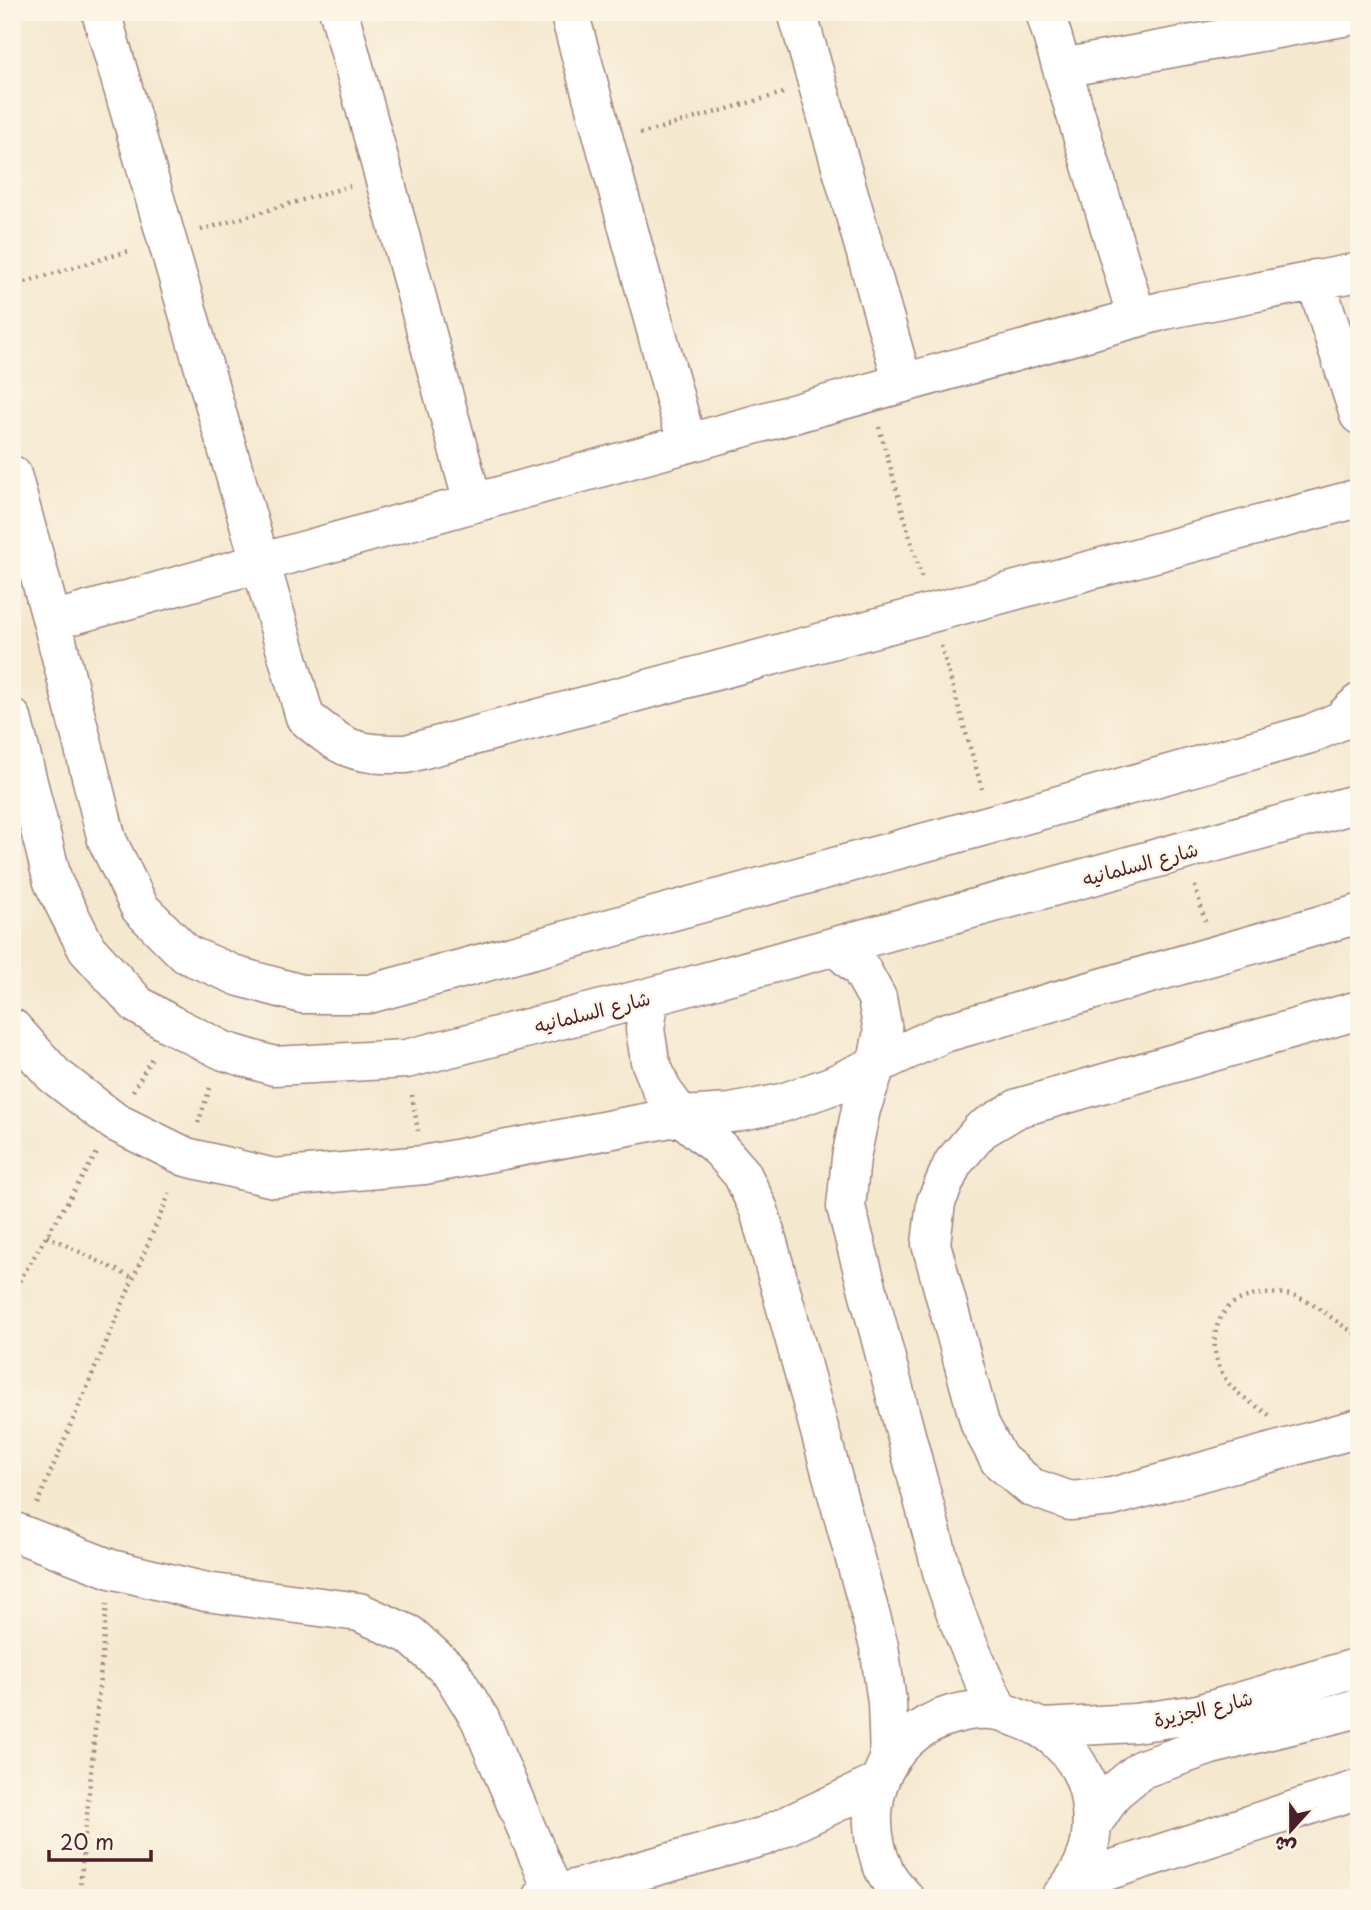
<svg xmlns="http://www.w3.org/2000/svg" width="1371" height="1910" font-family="'Playpen Sans','Playpen Sans Arabic',sans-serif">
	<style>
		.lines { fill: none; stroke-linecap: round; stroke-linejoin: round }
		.minor-casing { stroke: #9f847d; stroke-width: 41 }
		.path { stroke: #9f847d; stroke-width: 4.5; stroke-dasharray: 2 5; stroke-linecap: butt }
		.minor { stroke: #fff; stroke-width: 38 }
		.labels { text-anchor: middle; stroke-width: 5; stroke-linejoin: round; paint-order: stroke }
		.street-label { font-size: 19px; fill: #4a1f2b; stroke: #fcf5e5 }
	</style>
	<rect width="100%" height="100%" fill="#fcf5e5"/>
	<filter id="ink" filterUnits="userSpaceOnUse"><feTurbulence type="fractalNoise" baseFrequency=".0143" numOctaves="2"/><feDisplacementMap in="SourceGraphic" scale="14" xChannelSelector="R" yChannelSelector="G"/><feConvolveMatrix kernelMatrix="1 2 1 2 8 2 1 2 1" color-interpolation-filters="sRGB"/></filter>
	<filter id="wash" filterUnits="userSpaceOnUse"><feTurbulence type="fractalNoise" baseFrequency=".00686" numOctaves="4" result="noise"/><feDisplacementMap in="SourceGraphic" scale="28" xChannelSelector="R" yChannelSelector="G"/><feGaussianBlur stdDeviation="1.57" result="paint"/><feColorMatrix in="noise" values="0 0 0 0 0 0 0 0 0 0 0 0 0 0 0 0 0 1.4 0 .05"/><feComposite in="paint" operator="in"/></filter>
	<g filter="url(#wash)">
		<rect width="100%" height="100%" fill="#f4e8cf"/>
	</g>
	<g filter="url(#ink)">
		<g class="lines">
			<defs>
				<path id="minor" d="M101,12L305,717C344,750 355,755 406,754L1359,498
					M339,12L473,503
					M569,12L687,443
					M797,12L903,383
					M1045,12L1137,318
					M1062,68L1359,14
					M1315,279L1359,415
					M12,475L52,621L107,840L140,908L186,954L240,977L302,994H369L992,824L1310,734L1340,721L1359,703
					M52,621L1165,310L1359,272
					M12,718L53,882L87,949L138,1005L170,1024L224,1051L274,1066L406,1059L650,997L1359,803
					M836,947L861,969L877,998L883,1031L877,1063L861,1109L851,1158L846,1207L944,1579C959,1625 977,1668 999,1711
					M650,997L645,1029L650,1061L662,1090L681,1116L720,1149L742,1174L759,1210L879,1646L887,1702L889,1759
					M1359,1010L1018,1108L981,1130L953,1163L936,1202L931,1244L980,1424L999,1460L1031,1487L1070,1501L1112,1497L1359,1428
					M12,1028L54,1075L115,1122L186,1157L274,1178L424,1165L681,1116L731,1113L782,1103L831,1086L944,1033L1359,914
					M12,1531L111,1569L206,1592L359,1612L410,1635L451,1672L480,1719L556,1898
					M1044,1728L1135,1723L1198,1714L1359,1667
					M1094,1822L1114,1792L1142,1769L1211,1745L1359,1708
					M1076,1881L1359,1789
					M542,1898L765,1836L878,1783
					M905,1898C898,1890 890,1882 885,1872C855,1809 882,1735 951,1715C966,1711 983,1708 998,1711C1005,1712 1012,1716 1018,1718C1036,1725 1045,1729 1059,1742C1076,1758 1087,1778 1090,1801C1096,1841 1087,1868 1060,1898"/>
			</defs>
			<use href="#minor" class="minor-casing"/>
			<path class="path" d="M640,134L783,93
				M201,230L350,186
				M12,286L132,250
				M879,427L922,580
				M941,646L982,789
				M1195,886L1205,921
				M133,1091L153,1056
				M412,1095L418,1131
				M198,1123L211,1085
				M47,1236L133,1278
				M12,1293L97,1153
				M1269,1415C1255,1405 1237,1395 1227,1381C1213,1362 1209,1331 1225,1311C1236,1295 1267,1292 1285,1294C1314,1298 1333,1323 1359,1335
				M37,1504L171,1190
				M79,1898L107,1604"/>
			<use href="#minor" class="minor"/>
		</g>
	</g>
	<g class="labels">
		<g class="street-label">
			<text transform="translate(1140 864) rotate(-15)" y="7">شارع السلمانيه</text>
			<text transform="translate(592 1012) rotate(-14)" y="7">شارع السلمانيه</text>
			<text transform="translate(1203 1709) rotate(-13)" y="7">شارع الجزيرة</text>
		</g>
	</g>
	<rect width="1371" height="1910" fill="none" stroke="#fcf5e5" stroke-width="42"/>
	<g transform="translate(1291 1830) rotate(201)" stroke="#fcf5e5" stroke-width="5" paint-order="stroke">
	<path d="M0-5L12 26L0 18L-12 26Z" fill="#4a1f2b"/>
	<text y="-10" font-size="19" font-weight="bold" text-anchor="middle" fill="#4a1f2b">ش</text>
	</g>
	<path d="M49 1850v10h102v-10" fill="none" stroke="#4a1f2b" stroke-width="3.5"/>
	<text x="60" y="1850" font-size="21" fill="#4a1f2b" stroke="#fcf5e5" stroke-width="5" paint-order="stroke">20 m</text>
</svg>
